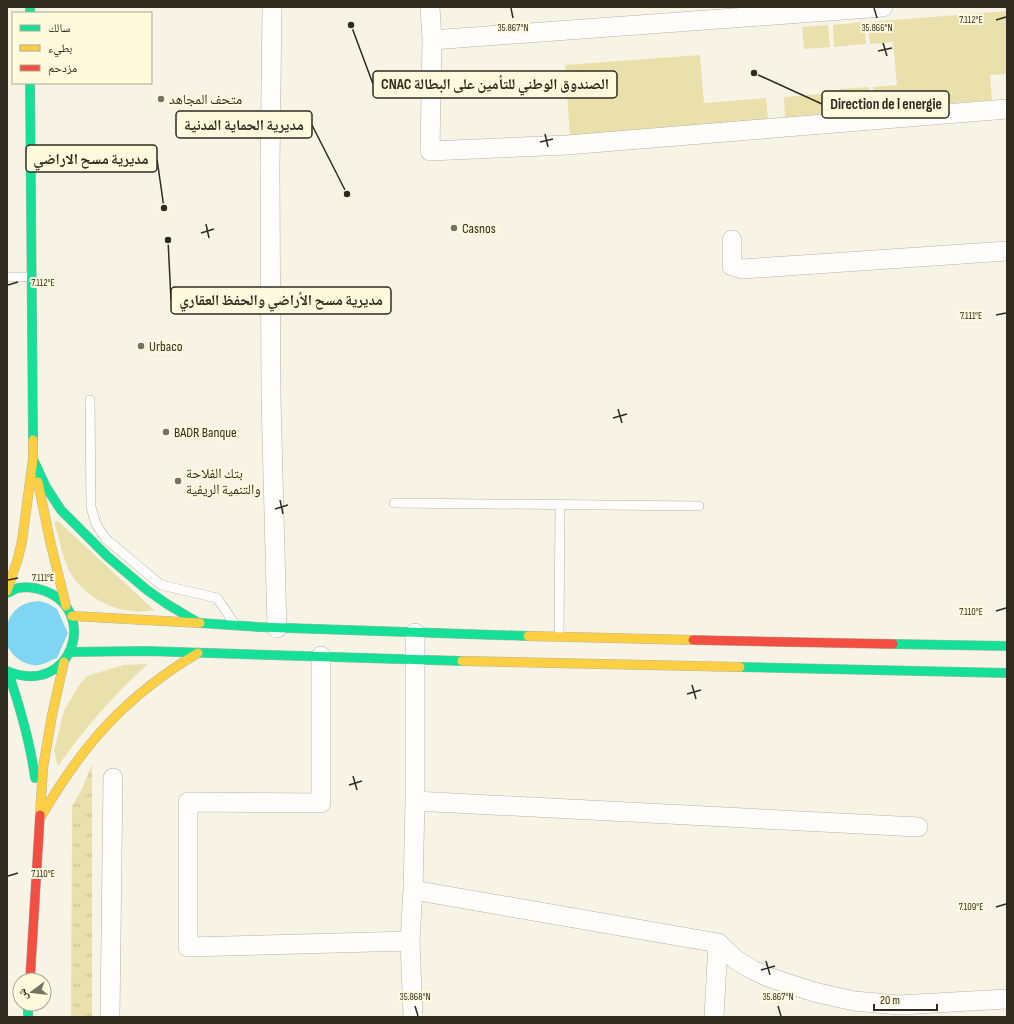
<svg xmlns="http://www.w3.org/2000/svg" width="1014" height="1024" font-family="'Sofia Sans Condensed','Noto Naskh Arabic',sans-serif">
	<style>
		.green { fill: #eae0ac }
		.park { fill: url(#park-tufts) }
		.water { fill: #80d5f2 }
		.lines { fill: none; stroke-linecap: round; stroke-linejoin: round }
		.lane-casing { stroke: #b4b2a5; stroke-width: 10 }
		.street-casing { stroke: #b4b2a5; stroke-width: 20 }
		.fast-casing { stroke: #b4b2a5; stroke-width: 10 }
		.slow-casing { stroke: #b4b2a5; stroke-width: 10 }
		.jam-casing { stroke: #b4b2a5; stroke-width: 10 }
		.lane { stroke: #fefdfb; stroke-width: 9 }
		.street { stroke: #fefdfb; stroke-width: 19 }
		.fast { stroke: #16e098; stroke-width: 9 }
		.slow { stroke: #ffcf43; stroke-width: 9 }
		.jam { stroke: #f24e42; stroke-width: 9 }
		.ticks { fill: none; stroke: #2f2c1f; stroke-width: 1.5 }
		.poi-dot { fill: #757264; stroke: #fffadd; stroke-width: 1.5 }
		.labels { text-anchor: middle; stroke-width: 4; stroke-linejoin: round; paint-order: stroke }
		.poi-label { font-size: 14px; fill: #2f2c1f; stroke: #fffadd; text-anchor: start }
		.ticks-label { font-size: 10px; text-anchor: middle; fill: #2f2c1f; stroke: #fffadd; stroke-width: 4; stroke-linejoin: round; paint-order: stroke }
		.leader { fill: none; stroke: #2f2c1f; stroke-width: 1.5 }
		.callout-dot { fill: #2f2c1f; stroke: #fffadd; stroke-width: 1.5 }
		.callout { fill: #fffadd; stroke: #2f2c1f; stroke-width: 1.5 }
		.callout-label { font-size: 15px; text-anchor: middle; font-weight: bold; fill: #2f2c1f }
	</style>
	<defs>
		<pattern id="park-tufts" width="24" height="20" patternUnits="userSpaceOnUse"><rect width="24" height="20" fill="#eae0ac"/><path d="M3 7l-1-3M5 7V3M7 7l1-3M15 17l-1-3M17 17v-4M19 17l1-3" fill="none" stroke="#c9c094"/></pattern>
	</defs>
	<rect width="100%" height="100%" fill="#f7f4e5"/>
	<path class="green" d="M1007,11V74L990,75L992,100L875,109L873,87L897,85L893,42L870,44L868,22Z
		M864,22L866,44L834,47L833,25Z
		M828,25L830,47L804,49L802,27Z
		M700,55L704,103L766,98L768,120L570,136L565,65Z
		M869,87L871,110L841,112L839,89Z
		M832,93L834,116L785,119L784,97Z
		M58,521L154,610C120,617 81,598 67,566C65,562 64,556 62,552C60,542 57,532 54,522Z
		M148,664C114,694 84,729 58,766L54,751L64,711L72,697L80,684L87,676L100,672L124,665Z"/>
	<path class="park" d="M92,764V1017H71L72,806L82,789Z"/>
	<path class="water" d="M39,601L49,604L57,609L68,633L57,658C51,660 45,664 39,665C27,667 11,657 7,644C6,642 7,638 7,635C7,623 8,616 18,608C24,603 31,602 39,601Z"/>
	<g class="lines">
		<defs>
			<path id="lane" d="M7,277H32
				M90,400L91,507L96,524L106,539L161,585L217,598L234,623
				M394,503L699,506
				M559,637L560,505"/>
			<path id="street" d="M272,7L270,167L271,398L277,628
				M430,7L432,40
				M883,7L432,40L430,151L567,145L1007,109
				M732,240V266L742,269L1007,251
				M415,633V801L413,890L718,943L736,960L753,970L768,977L814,992L854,1001L899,1005L1007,999
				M321,656V803L188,802V947L410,941
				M415,801L918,827
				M110,1017L113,778
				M413,1017L410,941L413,890
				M714,1017L718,943"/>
			<path id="fast" d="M30,7V13
				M30,83L33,440
				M33,459L46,487L61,510L108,557L147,590L167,604L197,622
				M7,593C11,592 14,589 18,588C27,586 37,588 45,591C100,612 71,698 7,671
				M200,623L258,627L528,636
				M893,644L1007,646
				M71,652L146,651L462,661
				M740,667L1007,673
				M8,672C20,707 30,741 35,778
				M28,1004V1017"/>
			<path id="slow" d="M38,482L50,541L66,606
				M7,591L18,558L22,541L33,459V440
				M72,616L200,623
				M528,636L693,640
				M462,661L740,667
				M40,815L43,768L52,715L64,662
				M42,815C83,744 127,695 198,653"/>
			<path id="jam" d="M693,640L893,644
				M30,980L40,815"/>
		</defs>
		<use href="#lane" class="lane-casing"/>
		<use href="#street" class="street-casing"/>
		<use href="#fast" class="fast-casing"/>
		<use href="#slow" class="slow-casing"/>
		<use href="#jam" class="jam-casing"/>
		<use href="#lane" class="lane"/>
		<use href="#street" class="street"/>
		<use href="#fast" class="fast"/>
		<use href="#slow" class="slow"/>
		<use href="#jam" class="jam"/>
	</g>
	<path class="ticks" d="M511,8L513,18M874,8L877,18M996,20L1006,17M883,43L887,56M878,51L892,48M545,134L548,147M540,142L553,139M206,224L209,238M201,233L214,229M8,285L18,282M996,315L1006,313M618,409L622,423M613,418L627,414M280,500L283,514M275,509L288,505M8,580L18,578M996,611L1006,608M692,685L696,699M687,694L701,690M353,776L357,790M349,785L362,781M8,876L18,873M996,907L1006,904M766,961L770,975M761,970L775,966M415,1006L418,1016M778,1006L781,1016"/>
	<g class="poi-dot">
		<circle cx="161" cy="99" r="4"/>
		<circle cx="454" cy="228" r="4"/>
		<circle cx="141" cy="346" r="4"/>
		<circle cx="166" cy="432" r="4"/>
		<circle cx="178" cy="481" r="4"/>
	</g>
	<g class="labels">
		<g class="poi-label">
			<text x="169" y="104">متحف المجاهد</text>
			<text x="462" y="233">Casnos</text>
			<text x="149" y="351">Urbaco</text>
			<text x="174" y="437">BADR Banque</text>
			<text x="186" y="478">بتك الفلاحة<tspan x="186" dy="16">والتنمية الريفية</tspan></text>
		</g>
	</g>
	<g class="ticks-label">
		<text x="971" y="23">7.112°E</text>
		<text x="513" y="31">35.867°N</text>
		<text x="877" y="31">35.866°N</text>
		<text x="43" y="286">7.112°E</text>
		<text x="971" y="319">7.111°E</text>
		<text x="43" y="581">7.111°E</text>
		<text x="971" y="615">7.110°E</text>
		<text x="43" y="877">7.110°E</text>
		<text x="971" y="910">7.109°E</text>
		<text x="415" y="1000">35.868°N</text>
		<text x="778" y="1000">35.867°N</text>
	</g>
	<path class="leader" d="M351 25L373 84M754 73L822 104M347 194L312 125M164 208L157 159M168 240L171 300"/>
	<g class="callout-dot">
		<circle cx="351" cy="25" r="4"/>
		<circle cx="754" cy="73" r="4"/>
		<circle cx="347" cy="194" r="4"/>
		<circle cx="164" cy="208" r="4"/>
		<circle cx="168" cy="240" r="4"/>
	</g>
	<g class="callout">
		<rect x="373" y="71" width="244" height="27" rx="4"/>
		<rect x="822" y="91" width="127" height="27" rx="4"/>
		<rect x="176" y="111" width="136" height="27" rx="4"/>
		<rect x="26" y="145" width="131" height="27" rx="4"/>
		<rect x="171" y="287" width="220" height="27" rx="4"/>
	</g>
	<g class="callout-label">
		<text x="495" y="89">CNAC الصندوق الوطني للتأمين على البطالة</text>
		<text x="886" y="109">Direction de l energie</text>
		<text x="244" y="130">مديرية الحماية المدنية</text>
		<text x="91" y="164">مديرية مسح الاراضي</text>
		<text x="281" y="305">مديرية مسح الأراضي والحفظ العقاري</text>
	</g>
	<rect width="1014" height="1024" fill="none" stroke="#2f2c1f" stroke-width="16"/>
	<rect x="12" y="12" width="140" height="72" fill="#fffadd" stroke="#aca891"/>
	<rect x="20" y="25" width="20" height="6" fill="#16e098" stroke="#aca891"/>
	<text x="48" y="32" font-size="12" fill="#2f2c1f">سالك</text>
	<rect x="20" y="45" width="20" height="6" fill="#ffcf43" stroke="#aca891"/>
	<text x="48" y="52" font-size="12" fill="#2f2c1f">بطيء</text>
	<rect x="20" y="65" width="20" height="6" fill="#f24e42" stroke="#aca891"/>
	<text x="48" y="72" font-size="12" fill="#2f2c1f">مزدحم</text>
	<g transform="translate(32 992) rotate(255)"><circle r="19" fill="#fffadd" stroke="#aca891"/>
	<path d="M0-3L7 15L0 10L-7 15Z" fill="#757264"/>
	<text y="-6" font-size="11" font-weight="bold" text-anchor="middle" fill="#2f2c1f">ش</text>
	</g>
	<path d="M874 1004v6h63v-6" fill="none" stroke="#2f2c1f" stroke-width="2"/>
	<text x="880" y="1004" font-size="12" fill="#2f2c1f" stroke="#fffadd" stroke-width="3" paint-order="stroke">20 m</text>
</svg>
